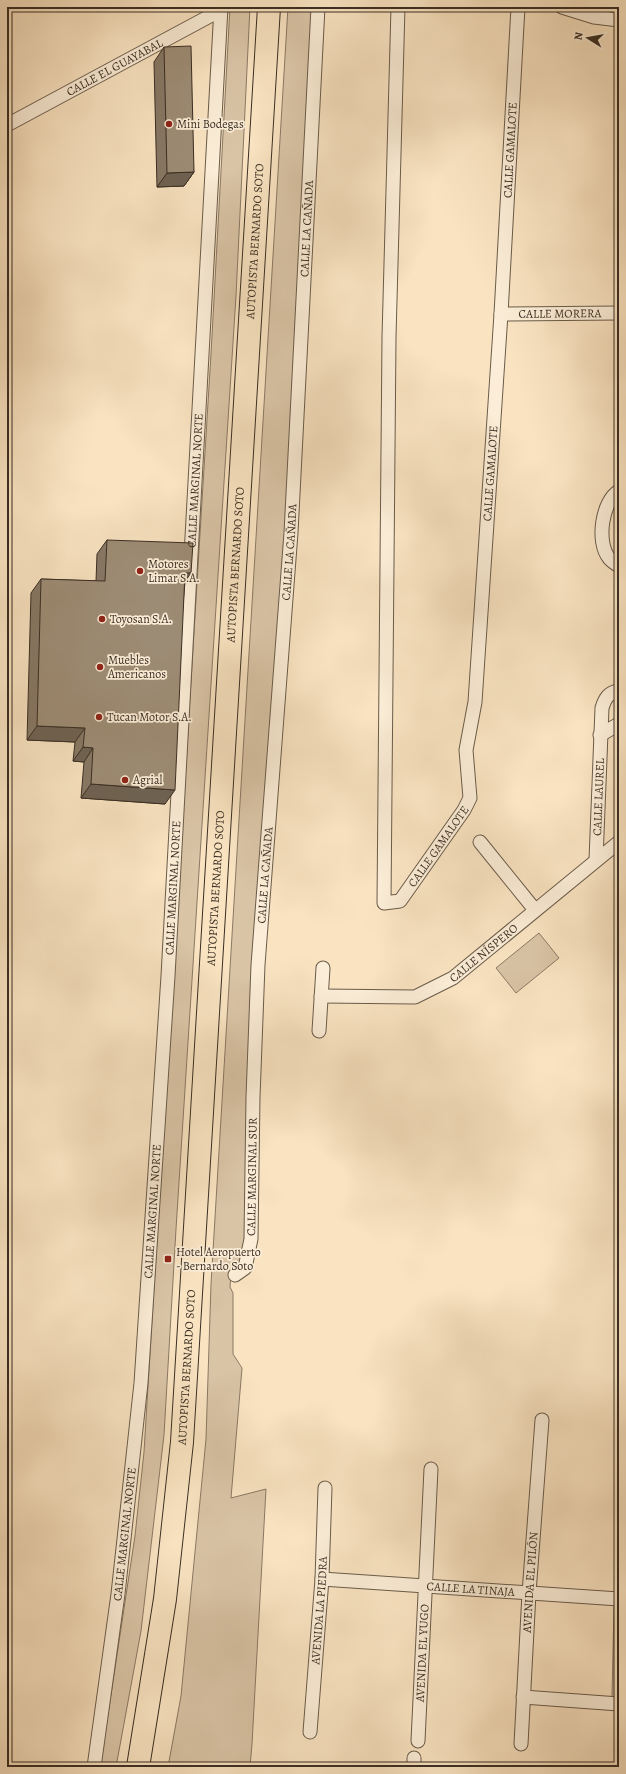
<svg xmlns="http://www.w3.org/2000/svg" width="626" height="1774" font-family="Alegreya,serif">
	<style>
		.green { fill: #d9c4a6; stroke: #8a7964 }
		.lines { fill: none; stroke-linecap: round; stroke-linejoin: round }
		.minor-casing { stroke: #6a5b4a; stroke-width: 15 }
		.trunk-casing { stroke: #3a2e23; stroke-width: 24 }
		.minor { stroke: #fbedd7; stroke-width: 13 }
		.trunk { stroke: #f9e3c1; stroke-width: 22 }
		.wall { fill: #877865; stroke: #3a2e23 }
		.shaded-wall { fill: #6e6252; stroke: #3a2e23 }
		.building { fill: #9d8c75; stroke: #3a2e23 }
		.poi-dot { fill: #8f2418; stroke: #fbedd7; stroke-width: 1.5 }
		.labels { text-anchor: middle; stroke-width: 3.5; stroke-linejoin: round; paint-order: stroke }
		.street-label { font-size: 12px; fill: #3a2e23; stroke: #fbedd7 }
		.poi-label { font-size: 12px; fill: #3a2e23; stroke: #fbedd7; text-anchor: start }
	</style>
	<rect width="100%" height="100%" fill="#f9e3c1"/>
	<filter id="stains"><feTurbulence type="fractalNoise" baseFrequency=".005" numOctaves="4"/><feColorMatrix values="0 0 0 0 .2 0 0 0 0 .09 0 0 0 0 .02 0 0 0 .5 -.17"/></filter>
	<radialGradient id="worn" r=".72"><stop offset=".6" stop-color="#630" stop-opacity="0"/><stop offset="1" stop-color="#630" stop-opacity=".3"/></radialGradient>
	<path class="green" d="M230,7H250L236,296L176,1229L164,1435L141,1631L116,1767H100L135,1536L144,1452L211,354Z
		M288,7H313L247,1244L240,1263L231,1273L230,1287L233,1293V1354L242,1368L231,1498L266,1489L252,1744L250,1767H168L181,1696L206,1439L211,1284Z
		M539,933L559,958L516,993L496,968Z
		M614,1606H619V1697H612Z"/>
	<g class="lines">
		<defs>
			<g id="minor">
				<path id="s1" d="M398,7L389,337L384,903L400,901L464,810L470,798L466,750L475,702L501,314L518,7"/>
				<path d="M562,7L594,17L619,20"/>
				<path id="s2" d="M7,125L221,10"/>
				<path id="s3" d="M501,314L619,313"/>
				<path d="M619,491C602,501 596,542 609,558C611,561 616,564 619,566"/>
				<path d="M600,735L619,724"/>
				<path d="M480,842L535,910"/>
				<path id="s4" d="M596,860L602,708C605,698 609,692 619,691"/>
				<path id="s5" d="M321,996L415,997L453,978L619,842"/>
				<path d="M319,1031L323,968"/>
				<path id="s6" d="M235,1275L245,1268L251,1239L253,1097L258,965L291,533L318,7"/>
				<path id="s7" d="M322,1579L619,1599"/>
				<path d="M523,1697L619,1704"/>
				<path id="s8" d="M310,1732L322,1579L325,1488"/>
				<path id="s9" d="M418,1741L431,1469"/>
				<path id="s10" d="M521,1744L529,1593L542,1420"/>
				<path id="s11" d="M94,1767L118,1594L141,1383L168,976L221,7"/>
				<path d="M414,1767V1758"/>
			</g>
			<g id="trunk">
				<path id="s12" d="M138,1767L165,1599L182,1442L269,7"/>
			</g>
		</defs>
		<use href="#minor" class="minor-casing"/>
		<use href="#trunk" class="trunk-casing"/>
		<use href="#minor" class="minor"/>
		<use href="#trunk" class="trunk"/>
	</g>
	<path class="wall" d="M164,47L194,172L184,186L157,187L154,62Z
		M107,540L185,582L165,804L81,798L84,762L73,761L75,742L27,740L31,593L41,579L96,581L97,554Z"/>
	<path class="shaded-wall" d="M194,172L184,186L157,187L167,173Z
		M185,573H191L181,587Z
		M37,726L85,728L75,742L27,740Z
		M83,747L93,748L84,762L73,761Z
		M91,784L175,790L165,804L81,798Z"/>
	<path class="building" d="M191,46L194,172L167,173L164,47Z
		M107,540L193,543L191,573H185L175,790L91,784L93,748L83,747L85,728L37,726L41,579L105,581Z"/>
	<g class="poi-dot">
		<circle cx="169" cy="124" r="4"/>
		<circle cx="140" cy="571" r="4"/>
		<circle cx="102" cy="619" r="4"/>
		<circle cx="100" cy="667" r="4"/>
		<circle cx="99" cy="717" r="4"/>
		<circle cx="125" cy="780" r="4"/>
		<rect x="164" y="1255" width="8" height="8" rx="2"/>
	</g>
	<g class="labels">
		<g class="street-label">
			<text dy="4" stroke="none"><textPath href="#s2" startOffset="122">CALLE EL GUAYABAL</textPath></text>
			<text dy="4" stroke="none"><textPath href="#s1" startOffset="1687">CALLE GAMALOTE</textPath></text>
			<text dy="4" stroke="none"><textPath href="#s6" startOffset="1054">CALLE LA CAÑADA</textPath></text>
			<text dy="4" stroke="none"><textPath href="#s12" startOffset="1531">AUTOPISTA BERNARDO SOTO</textPath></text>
			<text dy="4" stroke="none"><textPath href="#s3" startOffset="59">CALLE MORERA</textPath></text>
			<text dy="4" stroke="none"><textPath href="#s1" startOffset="1363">CALLE GAMALOTE</textPath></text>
			<text dy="4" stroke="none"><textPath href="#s11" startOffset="1291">CALLE MARGINAL NORTE</textPath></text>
			<text dy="4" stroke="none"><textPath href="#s6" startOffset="730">CALLE LA CAÑADA</textPath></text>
			<text dy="4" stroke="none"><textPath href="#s12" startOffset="1207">AUTOPISTA BERNARDO SOTO</textPath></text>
			<text dy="4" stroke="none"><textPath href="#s4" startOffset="63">CALLE LAUREL</textPath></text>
			<text dy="4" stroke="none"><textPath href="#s1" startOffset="979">CALLE GAMALOTE</textPath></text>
			<text dy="4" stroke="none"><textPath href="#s6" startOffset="406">CALLE LA CAÑADA</textPath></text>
			<text dy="4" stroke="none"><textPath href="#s11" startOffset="883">CALLE MARGINAL NORTE</textPath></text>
			<text dy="4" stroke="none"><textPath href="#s12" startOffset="883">AUTOPISTA BERNARDO SOTO</textPath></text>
			<text dy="4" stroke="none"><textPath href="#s5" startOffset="176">CALLE NÍSPERO</textPath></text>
			<text dy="4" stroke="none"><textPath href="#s6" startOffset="104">CALLE MARGINAL SUR</textPath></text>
			<text dy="4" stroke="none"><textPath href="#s11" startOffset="559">CALLE MARGINAL NORTE</textPath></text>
			<text dy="4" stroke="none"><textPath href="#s12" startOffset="403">AUTOPISTA BERNARDO SOTO</textPath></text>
			<text dy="4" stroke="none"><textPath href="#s11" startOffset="235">CALLE MARGINAL NORTE</textPath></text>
			<text dy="4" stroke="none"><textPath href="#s10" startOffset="162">AVENIDA EL PILÓN</textPath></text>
			<text dy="4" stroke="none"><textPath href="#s7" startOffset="149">CALLE LA TINAJA</textPath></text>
			<text dy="4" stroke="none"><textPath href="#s8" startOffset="122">AVENIDA LA PIEDRA</textPath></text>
			<text dy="4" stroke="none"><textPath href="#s9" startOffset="88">AVENIDA EL YUGO</textPath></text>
		</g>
		<g class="poi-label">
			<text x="177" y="128">Mini Bodegas</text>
			<text x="148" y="568">Motores<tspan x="148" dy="14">Limar S.A.</tspan></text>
			<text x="110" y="623">Toyosan S.A.</text>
			<text x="108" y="664">Muebles<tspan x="108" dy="14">Americanos</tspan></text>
			<text x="107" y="721">Tucan Motor S.A.</text>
			<text x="133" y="784">Agrial</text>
			<text x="176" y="1256">Hotel Aeropuerto<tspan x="176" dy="14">- Bernardo Soto</tspan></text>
		</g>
	</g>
	<rect width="626" height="1774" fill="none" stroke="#f9e3c1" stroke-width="24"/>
	<rect x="8" y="8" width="610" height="1758" fill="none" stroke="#3a2e23" stroke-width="2"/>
	<rect x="12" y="12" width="602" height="1750" fill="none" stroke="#3a2e23"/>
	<g transform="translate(588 38) rotate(281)" stroke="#fbedd7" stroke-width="3" paint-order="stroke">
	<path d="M0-3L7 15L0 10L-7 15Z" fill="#3a2e23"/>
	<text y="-6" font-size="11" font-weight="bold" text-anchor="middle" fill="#3a2e23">N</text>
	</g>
	<rect width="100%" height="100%" filter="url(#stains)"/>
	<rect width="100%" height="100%" fill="url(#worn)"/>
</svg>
